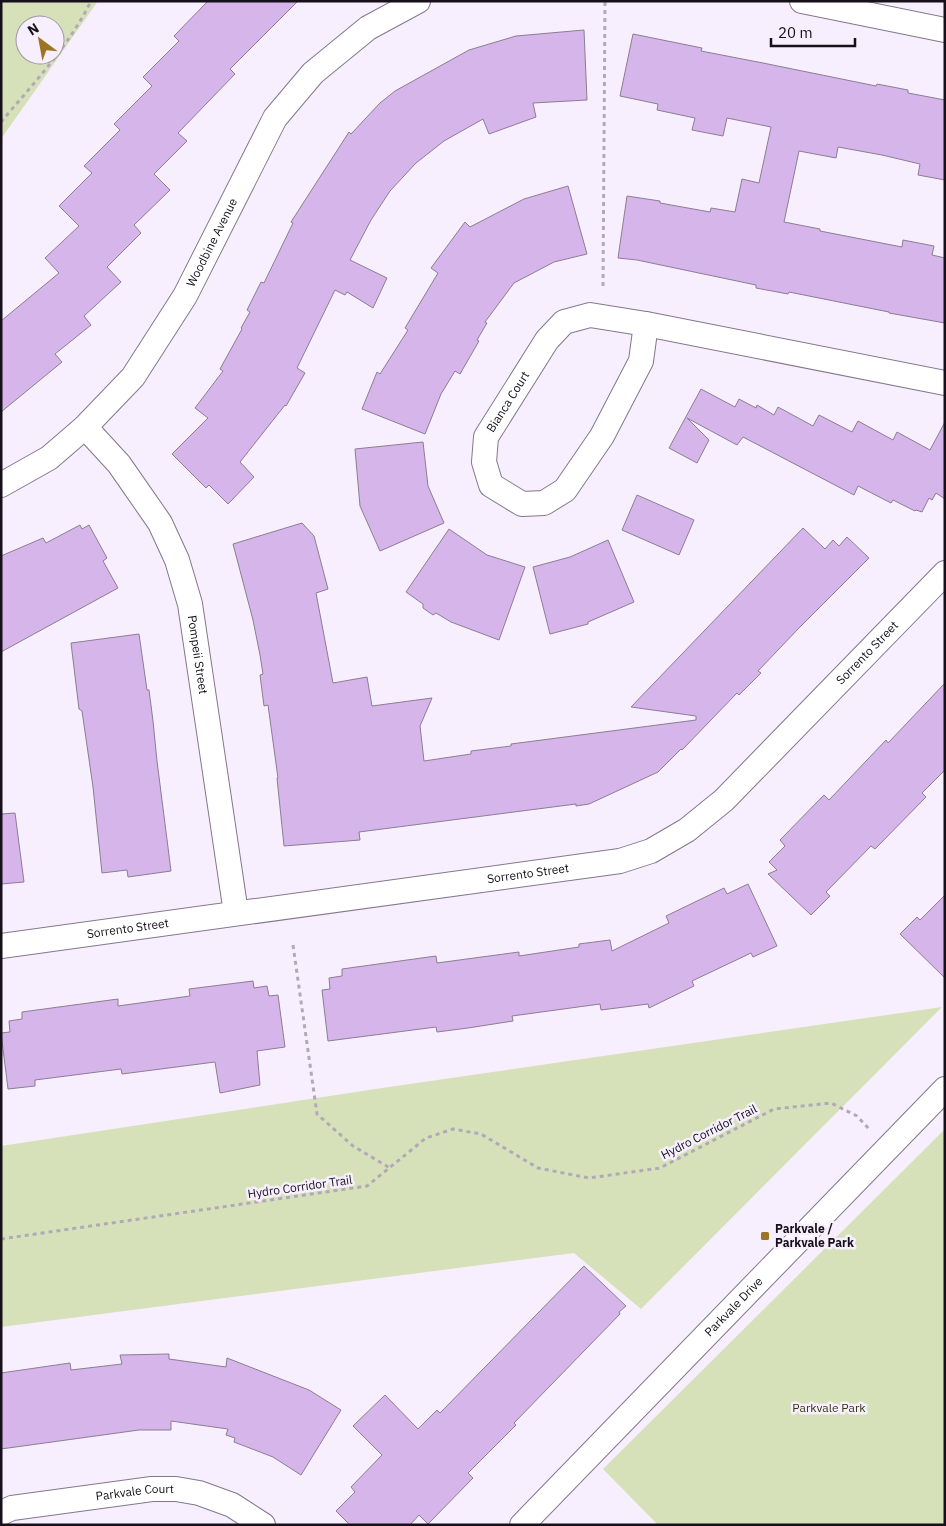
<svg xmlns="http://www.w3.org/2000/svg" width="946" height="1526" font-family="'IBM Plex Sans',sans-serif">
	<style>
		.green { fill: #d6e1ba; fill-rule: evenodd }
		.building { fill: #d6b5eb; stroke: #8b7d94 }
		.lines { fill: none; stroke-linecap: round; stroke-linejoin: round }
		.street-casing { stroke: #84778d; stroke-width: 26 }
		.path { stroke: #b1a9b7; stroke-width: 3; stroke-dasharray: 4 4; stroke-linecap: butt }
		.street { stroke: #fff; stroke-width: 24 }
		.poi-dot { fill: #9c7522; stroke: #f8effe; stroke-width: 2 }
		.labels { text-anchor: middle; stroke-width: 5; stroke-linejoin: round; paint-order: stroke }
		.street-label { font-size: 12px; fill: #151019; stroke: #f8effe }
		.poi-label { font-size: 12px; font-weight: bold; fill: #151019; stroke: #f8effe; text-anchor: start }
		.park-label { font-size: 12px; fill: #313a0c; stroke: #f8effe }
	</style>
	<rect width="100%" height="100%" fill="#f8effe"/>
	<path class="green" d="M1,1H98L1,139ZM25,25H55V55H25Z
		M942,1007L641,1309L574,1253L1,1327V1146L382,1088Z
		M945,1129V1525H658L603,1469Z"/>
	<path class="building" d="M208,1H298L230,69L235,74L178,133L187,141L154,174L170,190L134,225L141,233L107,267L121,282L84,316L91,325L55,354L62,362L1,412V321L59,273L45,258L79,226L59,206L92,173L84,166L120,130L114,124L152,86L143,77L179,41L174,36Z
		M584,30L587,100L533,103L536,117L489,134L483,119L444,141L416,163L390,191L371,220L350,260L387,278L373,308L347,292L345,295L335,290L297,368L305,373L286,406L285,405L240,462L254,477L228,504L209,485L206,488L172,454L208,418L195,408L223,371L220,369L242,329L241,328L250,312L247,310L261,282L264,283L293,223L291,222L349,132L351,134L380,103L395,91L469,50L516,36Z
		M633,34L702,48L701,51L763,63L876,86L877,84L908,90V93L945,100V180L918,175L920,164L882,155L838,147L836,158L799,151L784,222L820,229V231L902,247L903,240L934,246L932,255L945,258V323L889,313V312L789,292L788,294L756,288V285L637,260L618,258L627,196L660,201V203L710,212L711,208L735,212L742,179L759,183L771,127L727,118L723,136L692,130L695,118L657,110L658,104L620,96Z
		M568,186L587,254L554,262L514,283L485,322L487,323L477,340L479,341L460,374L455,371L441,394L425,434L362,409L377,372L380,374L408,330L405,328L438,273L431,268L465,222L470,227L524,199Z
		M701,389L735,407L739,399L756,408L757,405L774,415L778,407L813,426L819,415L852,432L858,421L893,440L897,432L930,450L945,422V499L936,493L932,500L929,498L922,512L916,510L915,511L893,500L891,503L858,486L854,495L743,437L737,445L687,418L709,440L697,463L669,448Z
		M423,442L428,486L444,523L380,551L360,506L355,449Z
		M637,495L694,520L679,555L622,530Z
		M302,523L314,536L328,589L316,593L333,683L367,677L372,706L432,698L420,726L424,761L471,754V751L511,746V744L696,720V716L631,707L803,528L825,549L833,540L839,546L847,537L869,558L798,629L758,671L761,673L739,695L737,693L682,750L681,749L658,772L589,804L576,806V804L359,832L360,840L284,846L277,778H278L268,705L264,706L260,675L263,674L260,655L253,620L233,544Z
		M80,525L82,529L89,525L107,558L103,561L118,588L1,652V556L43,538L46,543Z
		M449,529L487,555L525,567L499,640L451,622L436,613L433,615L423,608V604L406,592Z
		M608,540L634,602L588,622V624L550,634L533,567L570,557Z
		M139,634L147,690H149L153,721L157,761L171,871L128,877L127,870L102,873L93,787L82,711L79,709L71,643Z
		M945,683V770L922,793L926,797L875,849L871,846L826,892L830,896L811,915L768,874L777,870L769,862L785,846L780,840L824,795L829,800L886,740L888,743Z
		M15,813L24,882L1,884V814Z
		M748,884L777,946L753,957L751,953L692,981L694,986L649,1008L648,1004L601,1010L600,1004L512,1016L513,1021L468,1028L437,1032L436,1027L328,1041L322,990L330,989L329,978L342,976V969L436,956L437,963L519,952V956L579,947V944L610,940L612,951L669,923L666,916L724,888L727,894Z
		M945,895V978L900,934L917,917L920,920Z
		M253,981L254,988L267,986L269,996L278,995L285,1047L257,1051L260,1085L220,1093L215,1062L122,1074L121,1069L35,1080V1086L8,1089L1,1033L10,1032L9,1021L22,1019V1012L118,999V1006L190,996L189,989Z
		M584,1266L626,1306L619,1312L620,1314L514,1423L516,1425L468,1473L473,1478L428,1524L419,1515L410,1525H350L336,1511L355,1492L351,1487L382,1455L353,1426L385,1395L418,1429L437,1410L440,1413Z
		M169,1354V1359L226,1367L227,1358L309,1390L341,1410L301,1475L273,1457L234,1442L235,1438L226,1435L228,1429L171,1421V1430H139L1,1449V1373L70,1363L71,1370L122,1364L120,1355Z"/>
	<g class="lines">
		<defs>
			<g id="street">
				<path d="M802,1L945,30"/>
				<path id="s1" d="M646,324L641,361L602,436L565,490L544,503L522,504L491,485L484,462L486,437L547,340L564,322L590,315L646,324L945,383"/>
				<path id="s2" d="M85,427L119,464L160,523L177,560L190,604L236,913"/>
				<path id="s3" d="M1,485L49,458L85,427L133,377L185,296L275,118L313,73L368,28L418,1"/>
				<path id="s4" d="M1,946L620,861L651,851L687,830L724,800L945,573"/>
				<path id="s5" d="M1,1513L12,1508L152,1489H176L199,1493L232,1505L263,1525"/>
				<path id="s6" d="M522,1525L945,1089"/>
			</g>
		</defs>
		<use href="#street" class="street-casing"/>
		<path class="path" d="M1,122C33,84 69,46 91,1
			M603,286L605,1
			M293,945L317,1114L353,1146L390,1168
			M1,1239L367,1186L426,1138L453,1129L481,1134L538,1168L589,1178L660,1168L774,1109L831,1103L857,1116L870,1130"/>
		<use href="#street" class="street"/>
	</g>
	<rect class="poi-dot" x="760" y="1231" width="10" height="10" rx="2.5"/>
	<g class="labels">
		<g class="street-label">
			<text dy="4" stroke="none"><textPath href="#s3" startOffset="328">Woodbine Avenue</textPath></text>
			<text dy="4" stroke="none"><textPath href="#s1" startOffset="361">Bianca Court</textPath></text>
			<text dy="4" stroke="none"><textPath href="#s4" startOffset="952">Sorrento Street</textPath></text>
			<text dy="4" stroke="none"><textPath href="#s2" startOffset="260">Pompeii Street</textPath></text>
			<text dy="4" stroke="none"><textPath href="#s4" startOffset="532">Sorrento Street</textPath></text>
			<text dy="4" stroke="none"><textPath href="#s4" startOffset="128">Sorrento Street</textPath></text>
			<text transform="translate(709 1132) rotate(-27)" y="4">Hydro Corridor Trail</text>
			<text transform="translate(300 1187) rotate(-8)" y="4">Hydro Corridor Trail</text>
			<text dy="4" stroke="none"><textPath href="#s6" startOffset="304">Parkvale Drive</textPath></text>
			<text dy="4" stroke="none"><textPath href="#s5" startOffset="136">Parkvale Court</textPath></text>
		</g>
		<g class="poi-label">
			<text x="775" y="1233">Parkvale /<tspan x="775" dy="14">Parkvale Park</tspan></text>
		</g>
		<g class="park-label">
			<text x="829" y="1412">Parkvale Park</text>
		</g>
	</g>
	<rect width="946" height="1526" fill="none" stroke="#151019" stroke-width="5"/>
	<g transform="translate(40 40) rotate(328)"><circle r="24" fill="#f8effe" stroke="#9d96a2"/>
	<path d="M0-4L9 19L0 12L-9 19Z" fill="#9c7522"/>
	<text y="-8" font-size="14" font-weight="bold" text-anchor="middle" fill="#151019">N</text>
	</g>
	<path d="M771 38v8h84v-8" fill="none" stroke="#151019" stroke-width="2.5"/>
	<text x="778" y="38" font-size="15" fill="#151019" stroke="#f8effe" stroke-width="4" paint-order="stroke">20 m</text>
</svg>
